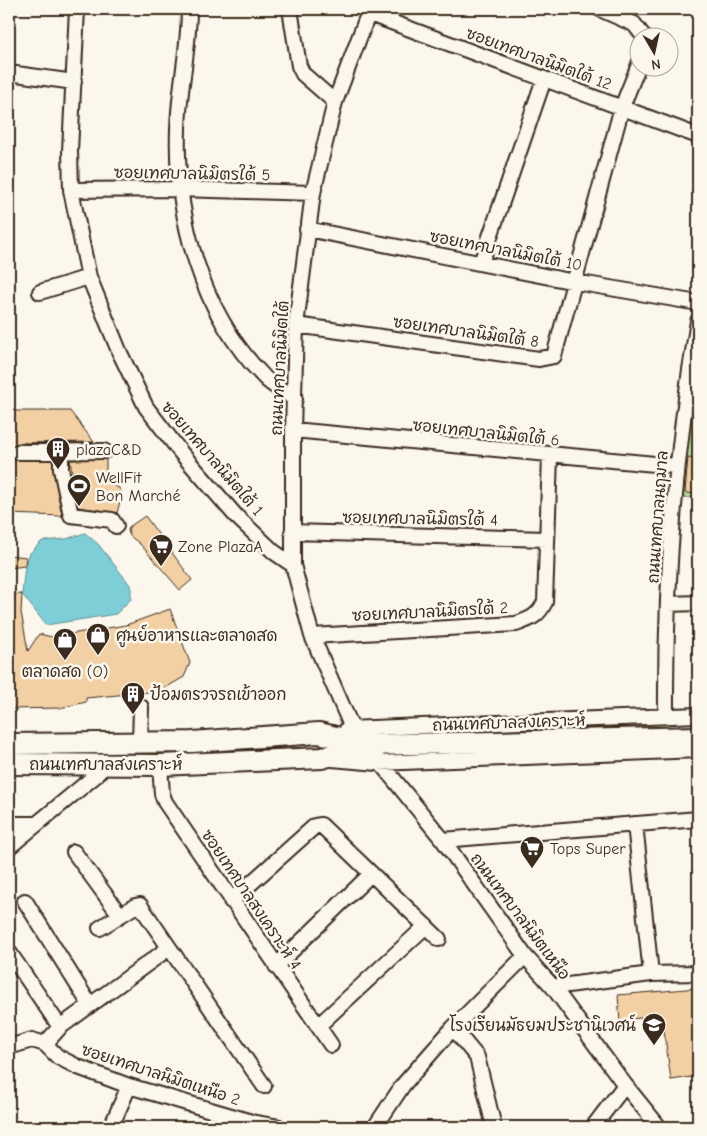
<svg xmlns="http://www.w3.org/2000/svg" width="707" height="1136" font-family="'Comic Neue','Playpen Sans Thai',sans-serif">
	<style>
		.green { fill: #b4e09f; stroke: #78855e }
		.water { fill: #7eced8; stroke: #638c8e }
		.building { fill: #f3d0a4; stroke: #3b2a1e }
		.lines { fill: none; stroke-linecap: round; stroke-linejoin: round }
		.street-casing { stroke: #3b2a1e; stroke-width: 18 }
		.secondary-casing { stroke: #3b2a1e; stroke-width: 24 }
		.street { stroke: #fbf7ec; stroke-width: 14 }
		.secondary { stroke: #fbf7ec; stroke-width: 20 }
		.labels { text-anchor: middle; stroke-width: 5; stroke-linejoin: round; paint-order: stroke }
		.street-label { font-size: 16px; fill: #3b2a1e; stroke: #fbf7ec }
		.poi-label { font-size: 16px; fill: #3b2a1e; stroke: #fbf7ec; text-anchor: start }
	</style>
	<rect width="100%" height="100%" fill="#fbf7ec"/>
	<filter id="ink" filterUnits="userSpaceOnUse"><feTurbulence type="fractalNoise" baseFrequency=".02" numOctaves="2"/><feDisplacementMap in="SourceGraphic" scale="10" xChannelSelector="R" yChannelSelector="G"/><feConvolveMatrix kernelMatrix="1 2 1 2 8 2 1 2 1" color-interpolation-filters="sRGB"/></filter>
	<g filter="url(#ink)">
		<path class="green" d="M698,384V498L679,497Z
			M285,745L295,748L326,747L328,750L9,756V748Z"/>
		<path class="water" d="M85,533L98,544L131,586V599L116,614L46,625L22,594L25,566L30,553L42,541L66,539Z"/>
		<path class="building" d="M9,411H70L94,442L18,443L10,448V456L14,460H52L62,516L9,514Z
			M688,458L698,459V494L685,493Z
			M106,459V482L119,488L122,494L117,513L78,507L70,460Z
			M145,516L192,580L180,590L140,544L130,536L128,531L129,527Z
			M9,555L26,557L25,566L9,568Z
			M22,594L21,612L28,651L39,634L52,637L126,625L170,609L190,663L184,677L160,691L86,698V702L60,708L9,709V595Z
			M698,988V1012H696L698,1076L671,1080L662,1016L629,1019L620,1023L618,995Z"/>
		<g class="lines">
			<defs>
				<path id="street" d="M77,9L70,151L71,190L89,277L119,351L146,407L182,454L236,516L274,552L293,565
					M189,9C189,49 179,89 178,129C175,217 201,313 264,377C272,386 285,392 295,399
					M290,9L299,66L303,74L335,102
					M370,9L335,102L313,193L296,325L293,430V565L312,636L352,728L443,840L525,956L553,987L625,1085L659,1127
					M600,9L634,24L645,38
					M367,13L698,136
					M9,73L74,82
					M71,190L178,189L313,193
					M307,229L575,282L698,303
					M481,263L544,79
					M40,292L89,277
					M296,325L539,359L554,356L622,107L640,62
					M293,430L676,466
					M61,451V469L71,515L112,520L116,526
					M18,452L104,451
					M292,532L547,539
					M668,604L698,603
					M312,636L516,624C531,619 538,616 545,602L550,456
					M666,716C665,584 675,451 698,321
					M347,729L698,715
					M140,743L141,707
					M332,759L378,763L698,750
					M160,765L162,794L165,802L331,1045
					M9,824H36
					M635,824L651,974
					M443,840L698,819
					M9,847L95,776L105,765
					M74,852L120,915
					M25,901L90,1005
					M231,901L315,826L321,825L439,939
					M100,928L135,906L140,905L264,1086
					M9,952L60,1027
					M276,966L371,874
					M553,987L651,974L698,973
					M318,1026L426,926
					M453,1028L477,1057L494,1127
					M45,1044L60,1027L169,948
					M9,1047L32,1040L45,1044L58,1057L78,1067L129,1086L255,1123L279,1127
					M111,1127L129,1086
					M375,1127L403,1085L453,1028L525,956
					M593,1127L625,1085"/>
				<path id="secondary" d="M9,744L192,742L319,733L365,744
					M9,764L160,765L322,758L367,745L698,737"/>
			</defs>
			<use href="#street" class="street-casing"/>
			<use href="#secondary" class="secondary-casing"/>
			<use href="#street" class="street"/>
			<use href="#secondary" class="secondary"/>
		</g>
	</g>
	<defs>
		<symbol id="building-pin" viewBox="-11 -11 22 30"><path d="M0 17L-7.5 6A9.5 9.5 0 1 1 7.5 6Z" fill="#3b2a1e" stroke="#fbf7ec"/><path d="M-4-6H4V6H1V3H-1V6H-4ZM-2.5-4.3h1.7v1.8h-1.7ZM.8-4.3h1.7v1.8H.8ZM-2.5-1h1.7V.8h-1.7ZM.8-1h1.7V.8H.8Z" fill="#fff"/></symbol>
		<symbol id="stadium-pin" viewBox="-11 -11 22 30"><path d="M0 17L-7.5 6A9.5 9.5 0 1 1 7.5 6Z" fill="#3b2a1e" stroke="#fbf7ec"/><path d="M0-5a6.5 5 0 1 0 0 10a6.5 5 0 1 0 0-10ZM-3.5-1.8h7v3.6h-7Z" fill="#fff"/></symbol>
		<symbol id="supermarket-pin" viewBox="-11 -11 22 30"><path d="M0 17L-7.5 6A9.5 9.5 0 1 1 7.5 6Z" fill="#3b2a1e" stroke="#fbf7ec"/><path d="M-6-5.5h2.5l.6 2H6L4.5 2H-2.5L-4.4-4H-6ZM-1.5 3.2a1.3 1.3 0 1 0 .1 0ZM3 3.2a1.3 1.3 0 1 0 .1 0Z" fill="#fff"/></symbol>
		<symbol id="shop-pin" viewBox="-11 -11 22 30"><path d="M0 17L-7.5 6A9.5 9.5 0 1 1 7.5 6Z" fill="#3b2a1e" stroke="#fbf7ec"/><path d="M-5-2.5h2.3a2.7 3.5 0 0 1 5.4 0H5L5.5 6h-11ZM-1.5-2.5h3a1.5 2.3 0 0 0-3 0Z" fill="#fff"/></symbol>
		<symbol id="school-pin" viewBox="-11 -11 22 30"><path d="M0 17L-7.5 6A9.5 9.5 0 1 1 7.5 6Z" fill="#3b2a1e" stroke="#fbf7ec"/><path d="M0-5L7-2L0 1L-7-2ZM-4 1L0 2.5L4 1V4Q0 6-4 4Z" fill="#fff"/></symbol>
	</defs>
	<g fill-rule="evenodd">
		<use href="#building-pin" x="44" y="435" width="28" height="38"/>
		<use href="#stadium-pin" x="65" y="472" width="28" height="38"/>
		<use href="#supermarket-pin" x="147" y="532" width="28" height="38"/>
		<use href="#shop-pin" x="84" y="621" width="28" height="38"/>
		<use href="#shop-pin" x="51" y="626" width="28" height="38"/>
		<use href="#building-pin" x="119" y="680" width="28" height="38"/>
		<use href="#supermarket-pin" x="518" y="834" width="28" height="38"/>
		<use href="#school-pin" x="640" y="1011" width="28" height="38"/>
	</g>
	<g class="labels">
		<g class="street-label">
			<text transform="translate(539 58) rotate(20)" y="6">ซอยเทศบาลนิมิตใต้ 12</text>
			<text transform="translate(192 173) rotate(1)" y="6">ซอยเทศบาลนิมิตรใต้ 5</text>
			<text transform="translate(506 250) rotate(11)" y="6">ซอยเทศบาลนิมิตใต้ 10</text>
			<text transform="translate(466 331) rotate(8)" y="6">ซอยเทศบาลนิมิตใต้ 8</text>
			<text transform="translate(279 368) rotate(-87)" y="6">ถนนเทศบาลนิมิตใต้</text>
			<text transform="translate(486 432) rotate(6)" y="6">ซอยเทศบาลนิมิตใต้ 6</text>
			<text transform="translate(213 458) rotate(49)" y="6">ซอยเทศบาลนิมิตใต้ 1</text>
			<text transform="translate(657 517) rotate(-86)" y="6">ถนนเทศบาลนฤมาล</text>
			<text transform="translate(420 518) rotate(1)" y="6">ซอยเทศบาลนิมิตรใต้ 4</text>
			<text transform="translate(430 611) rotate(-3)" y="6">ซอยเทศบาลนิมิตรใต้ 2</text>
			<text transform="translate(509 722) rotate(-2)" y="6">ถนนเทศบาลสงเคราะห์</text>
			<text x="106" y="770">ถนนเทศบาลสงเคราะห์</text>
			<text transform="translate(252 899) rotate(56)" y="6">ซอยเทศบาลสงเคราะห์ 4</text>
			<text transform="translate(521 916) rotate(53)" y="6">ถนนเทศบาลนิมิตเหนือ</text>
			<text transform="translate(161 1074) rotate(18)" y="6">ซอยเทศบาลนิมิตเหนือ 2</text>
		</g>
		<g class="poi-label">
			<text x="76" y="455">plazaC&amp;D</text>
			<text x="96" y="483">WellFit<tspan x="96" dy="18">Bon Marché</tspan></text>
			<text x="178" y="552">Zone PlazaA</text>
			<text x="116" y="641">ศูนย์อาหารและตลาดสด</text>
			<text x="65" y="677" text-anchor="middle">ตลาดสด (O)</text>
			<text x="150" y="700">ป้อมตรวจรถเข้าออก</text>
			<text x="550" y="854">Tops Super</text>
			<text x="636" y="1031" text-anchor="end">โรงเรียนมัธยมประชานิเวศน์</text>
		</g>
	</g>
	<rect width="707" height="1136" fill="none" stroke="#fbf7ec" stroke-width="30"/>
	<rect x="15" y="15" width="677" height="1106" fill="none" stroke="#3b2a1e" stroke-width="2" filter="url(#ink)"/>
	<g transform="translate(654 52) rotate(171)"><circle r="24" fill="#fbf7ec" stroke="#aea59a"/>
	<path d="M0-4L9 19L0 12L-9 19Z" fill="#3b2a1e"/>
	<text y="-8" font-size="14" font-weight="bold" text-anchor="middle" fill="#3b2a1e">N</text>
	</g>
</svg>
